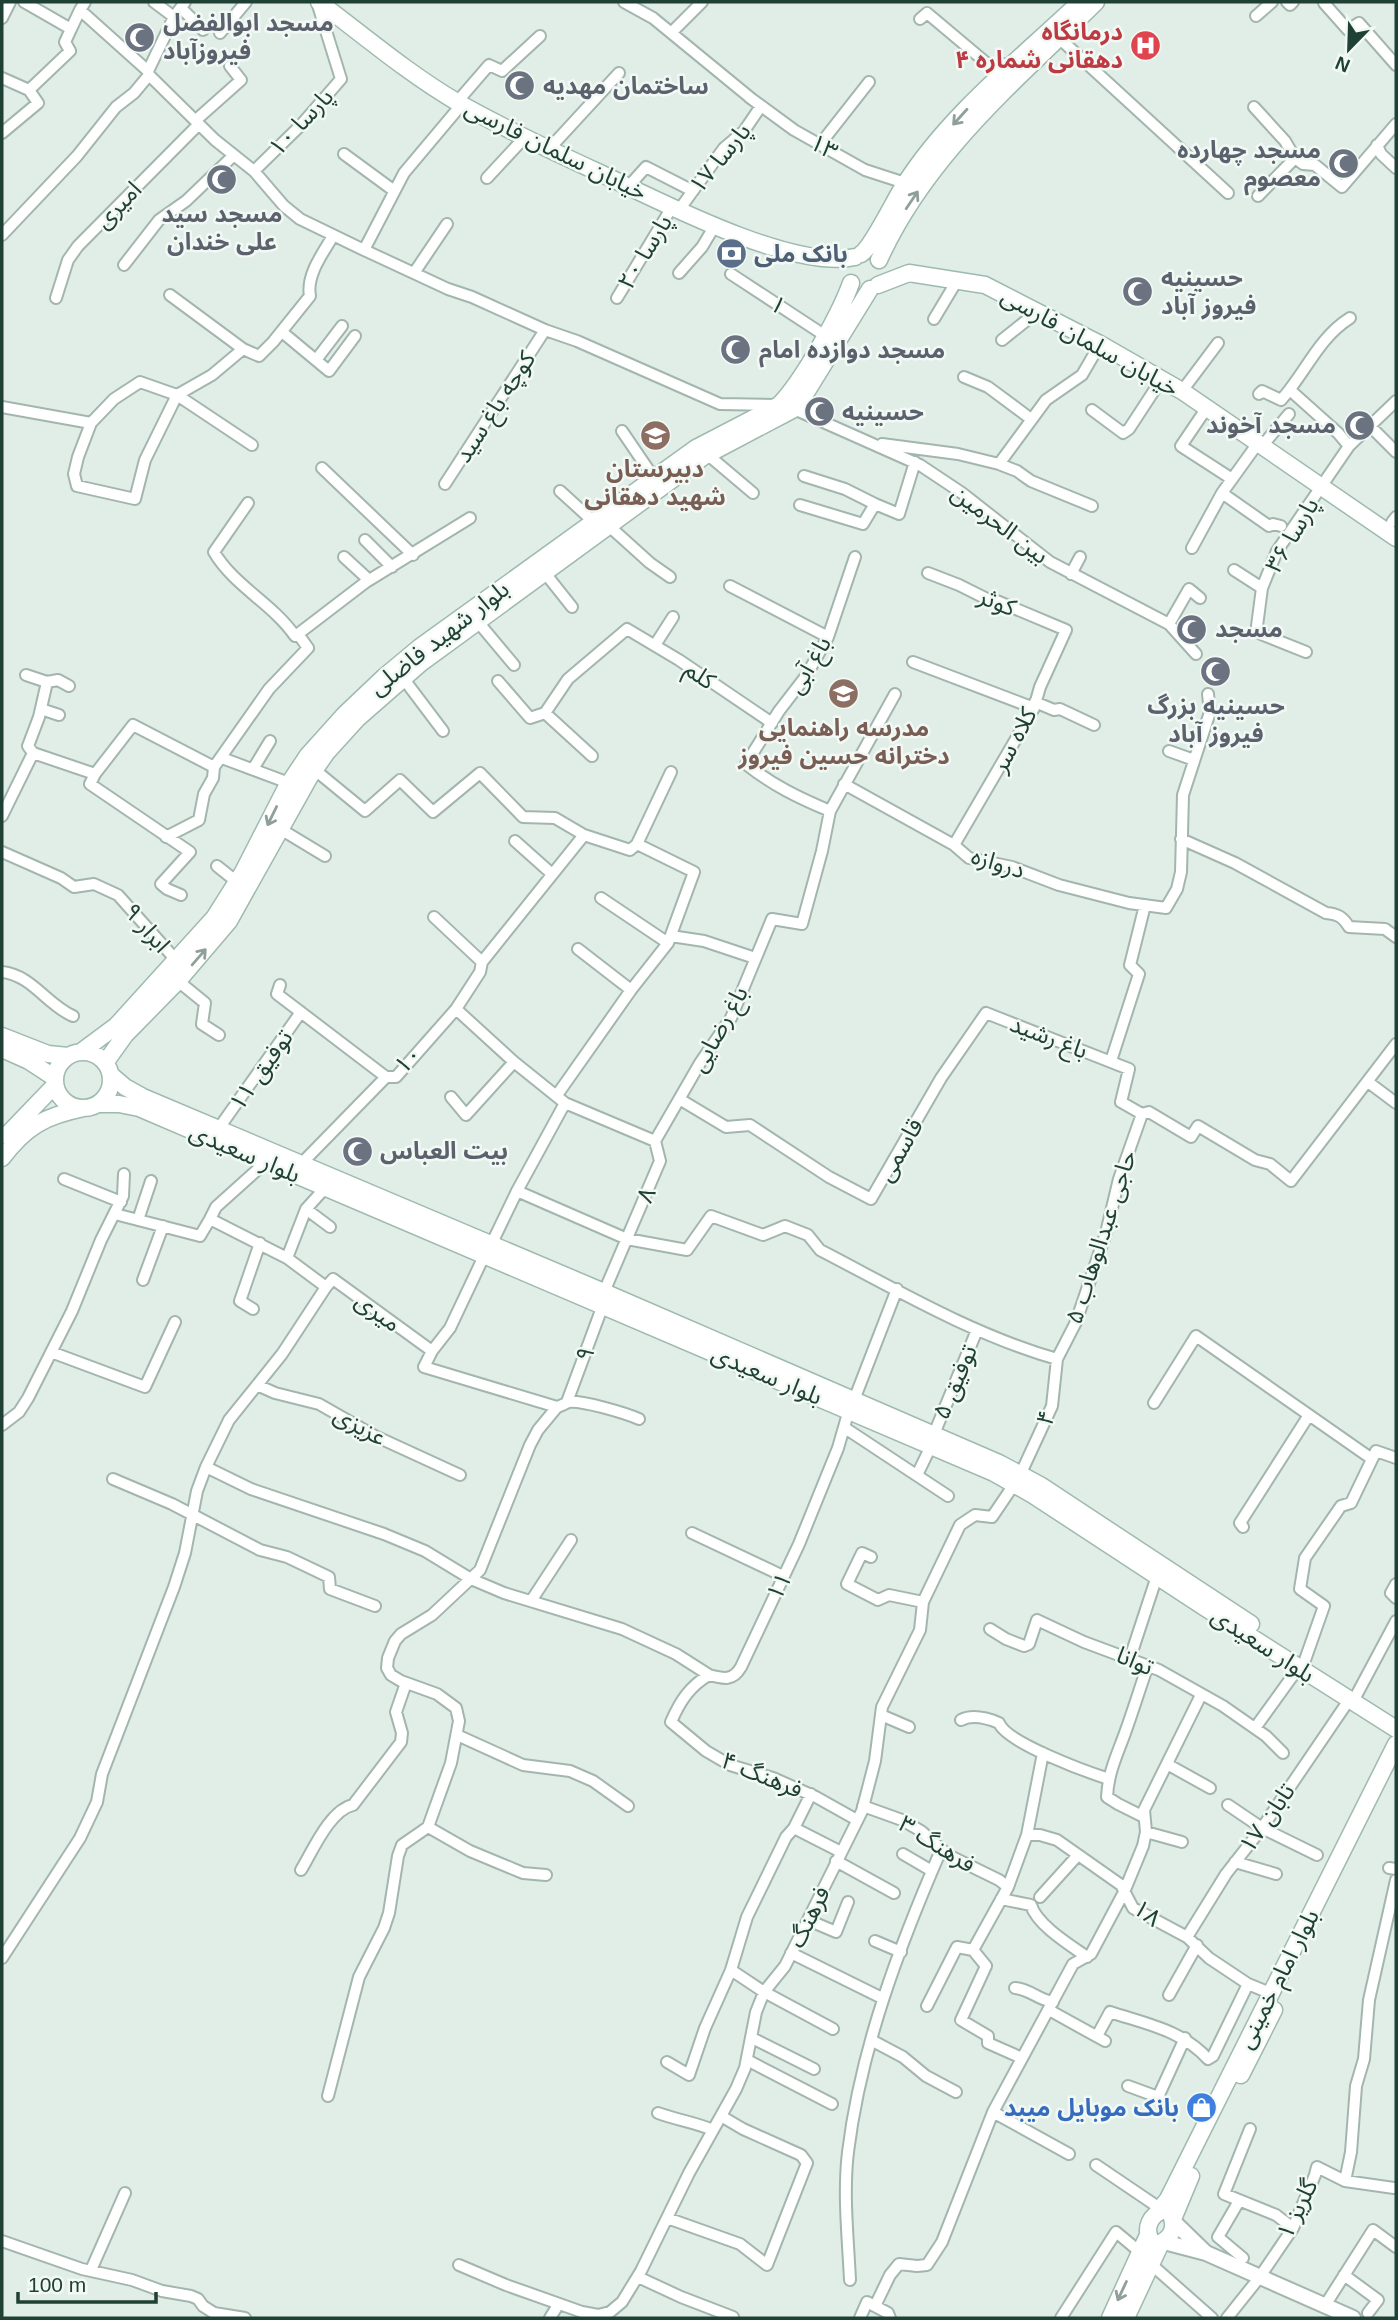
<svg xmlns="http://www.w3.org/2000/svg" width="1398" height="2320" font-family="Helvetica,'Noto Sans Arabic',sans-serif">
	<style>
		.lines { fill: none; stroke-linecap: round; stroke-linejoin: round }
		.minor-casing { stroke: #a3b6ae; stroke-width: 14 }
		.tertiary-casing { stroke: #a3b6ae; stroke-width: 18 }
		.secondary-casing { stroke: #9ebaaf; stroke-width: 19 }
		.minor { stroke: #fff; stroke-width: 10 }
		.tertiary { stroke: #fff; stroke-width: 14 }
		.secondary { stroke: #fff; stroke-width: 16 }
		.oneway { stroke: #8fa09a }
		.labels { text-anchor: middle; stroke-width: 5; stroke-linejoin: round; paint-order: stroke }
		.worship-label { font-size: 24px; font-weight: bold; fill: #5b616d; stroke: #f2f9f5; text-anchor: start }
		.health-label { font-size: 24px; font-weight: bold; fill: #be3a42; stroke: #f2f9f5; text-anchor: end }
		.street-label { font-size: 24px; fill: #1f4035; stroke: #f2f9f5 }
		.service-label { font-size: 24px; font-weight: bold; fill: #4e5e75; stroke: #f2f9f5; text-anchor: start }
		.education-label { font-size: 24px; font-weight: bold; fill: #785e54; stroke: #f2f9f5 }
		.shop-label { font-size: 24px; font-weight: bold; fill: #366cbe; stroke: #f2f9f5; text-anchor: end }
	</style>
	<rect width="100%" height="100%" fill="#e1ede7"/>
	<g class="lines">
		<defs>
			<path id="minor" d="M24,2L71,29L80,10
				M85,2L80,10L148,71L149,75L215,140L254,171L301,125L341,79L317,2
				M154,2L174,17
				M624,2L653,18L753,100
				M1287,2L1290,5L1293,2
				M1324,3L1348,30L1359,23L1396,65
				M181,8L203,30
				M1256,16L1272,2
				M2,18L10,2
				M920,19L927,13L996,71L1003,64
				M672,32L702,2
				M220,33L246,2
				M1059,38L1228,193
				M148,71L174,17L185,2
				M2,78L29,90L70,51L65,42L71,29
				M749,97L794,130L865,170L905,183
				M457,102L489,65L502,71L540,36
				M1254,107L1285,141L1295,158L1303,164L1315,165L1342,187L1396,124
				M196,120L241,80L230,66
				M2,133L38,103L29,90
				M1377,145L1381,154L1396,168
				M825,148V138L869,82
				M549,149L619,73
				M344,154L393,190
				M254,171L284,206L300,219L364,250L404,173L462,104
				M487,178L525,137
				M628,187L646,167L693,191
				M1258,196L1295,158
				M679,210L724,148L744,131L761,106
				M2,235L77,156L116,107L134,93L149,75
				M364,250L448,289L472,297L545,330L577,341L720,404L776,405
				M124,265L159,220L186,201L234,155
				M414,273L447,224
				M679,273L702,247L714,227
				M731,274L824,335
				M170,295L243,349
				M56,298L68,260L78,246L199,124
				M617,298L672,207
				M934,319L958,279
				M282,332L329,371L355,336
				M1002,340L1037,312
				M316,360L342,326
				M964,377L988,387L1031,419
				M1290,390L1338,433L1349,446
				M1182,391L1218,343
				M1259,394L1262,391L1281,400C1305,374 1318,338 1350,318
				M2,407L91,423
				M794,409L920,465L962,493L1050,562L1169,624L1196,654
				M1206,409L1181,446L1232,479
				M1092,410L1123,433L1129,429L1161,380
				M1370,426L1396,452
				M622,431L654,478
				M882,444L958,454L999,464L1017,471L1031,481L1092,506
				M252,445L177,395L145,460L135,499L77,486L74,474L78,457L91,423L114,399L140,382L177,395L212,375L243,349L259,356L273,342L310,296C306,275 323,253 333,236
				M1262,446L1289,414
				M708,455L753,493
				M999,464L1046,400L1082,375L1100,344
				M322,468L413,555
				M445,484L545,330
				M560,491L594,522
				M1222,493L1269,526L1273,524L1281,526
				M248,503L214,552C234,586 272,603 295,636L298,634
				M875,504L899,514L915,462
				M800,505L863,524L875,504L845,489L804,476
				M1392,522L1396,517
				M609,526L650,563L670,577
				M365,540L392,567
				M1192,548L1222,493L1258,443
				M344,557L369,580
				M1234,570L1262,588
				M545,573L572,607
				M928,573L959,585L991,601H997L1066,630L1040,687L1034,708L954,845
				M1071,574L1080,557
				M730,586L828,637
				M478,622L514,665
				M1169,624L1189,589L1200,598
				M655,645L673,617
				M1306,652L1261,634L1257,626L1262,588L1277,551L1349,446L1396,401
				M913,662L1034,708
				M26,675L47,682L39,717L28,746L33,753L95,774L133,725L214,767
				M403,678L443,731
				M498,681L530,718L545,713L568,679L627,629L679,660L772,723
				M47,682L58,680L69,686
				M1035,702L1054,710L1060,709L1094,725
				M41,709L59,715
				M545,713L592,756
				M1169,751L1194,760
				M222,758L289,783
				M253,769L270,741
				M315,770L365,811L400,780L433,812L480,773L523,817L555,818L584,835L482,962L480,972L456,1009
				M95,774L90,784L190,852L161,884L167,889L181,895
				M844,784L954,845L969,858L1012,867L1059,885L1129,903L1166,908L1177,889L1181,872L1183,795L1210,712L1208,694
				M830,811C799,798 772,785 746,764L779,711L806,676L828,637L855,557
				M2,816L33,753
				M282,830L325,856
				M166,837L199,820L204,794L213,778L214,767L269,689L308,648L298,634L366,582L470,518
				M1181,839L1235,863L1326,913C1338,914 1343,917 1349,927L1385,929L1396,937
				M515,841L552,874
				M637,844L671,772
				M2,852L61,878L74,887L94,884L118,895L176,960
				M217,866L237,882
				M601,898L668,943
				M434,917L482,962
				M671,936L704,941L755,958
				M578,949L631,990
				M2,972C32,975 47,1005 73,1016
				M178,981L205,1003L202,1024L219,1035
				M280,985L277,994L386,1077
				M1111,1061L1139,974L1130,965L1145,905
				M1368,1082L1396,1103
				M557,1095L631,990L668,943L694,872L637,844L630,850L584,835
				M451,1097L466,1115L514,1062L565,1103L655,1141
				M681,1100L726,1127L750,1125L829,1177L871,1199L941,1078L986,1013L1129,1069L1121,1102L1142,1114L1149,1112L1191,1137L1198,1126L1255,1160L1270,1164L1291,1181L1396,1044
				M219,1128L301,1012
				M302,1163L386,1077H396L456,1009L514,1062
				M64,1179L121,1202
				M517,1191L627,1239L687,1250L711,1216L763,1235L785,1226L808,1235L820,1250C897,1290 973,1335 1057,1359
				M306,1209L330,1227
				M115,1214L200,1236L210,1219L287,1258L326,1287L333,1279L432,1351L424,1367L557,1407C558,1407 567,1403 568,1402C582,1400 625,1413 639,1419
				M210,1219L216,1207L266,1162
				M138,1220L151,1181
				M491,1245L517,1191L565,1103
				M287,1258L306,1209L326,1187
				M143,1280L163,1226
				M604,1292L660,1161L655,1141L700,1063L731,1018L772,919L802,924L822,851L830,811L895,694
				M253,1309L240,1301L260,1243
				M432,1351L450,1328L485,1254
				M51,1352L145,1387L175,1322
				M257,1385L275,1393L319,1404L375,1436L460,1475
				M854,1400L897,1289
				M567,1402L603,1305
				M1154,1403L1196,1336L1309,1415
				M849,1410L838,1448L799,1544L741,1667C733,1681 724,1679 709,1675C690,1686 680,1701 671,1722L706,1751L730,1765L773,1778L816,1797L857,1820
				M2,1425L19,1412L28,1398L72,1311L101,1240L123,1196L124,1174
				M845,1428L948,1496
				M934,1434L977,1330
				M206,1467L251,1489L384,1534L425,1551L471,1579L504,1593L622,1629L676,1654L709,1675
				M1021,1473L1052,1406L1057,1359L1076,1322L1106,1233L1119,1179L1142,1114
				M917,1475L931,1446
				M113,1479L172,1504L260,1550L287,1557L329,1577L330,1589L375,1606
				M1243,1527L1240,1523L1309,1415L1372,1459
				M692,1533L783,1576
				M871,1557L862,1553L847,1584L878,1600L889,1595L923,1602
				M1396,1584L1391,1593L1396,1598
				M531,1601L571,1540
				M990,1629L1006,1639L1024,1646L1029,1644L1037,1620L1084,1642L1159,1670L1223,1706L1266,1736L1283,1753
				M1130,1658L1157,1576
				M1305,1660L1324,1606L1300,1589L1305,1558L1341,1506L1351,1503L1376,1451L1396,1458
				M1357,1694L1396,1621
				M881,1715L909,1727
				M961,1720C973,1714 987,1718 999,1723C1007,1743 1087,1772 1109,1779
				M1255,1728L1299,1667
				M457,1735L523,1765L570,1771L593,1781L628,1806
				M1167,1764L1210,1788
				M811,1794L794,1828L786,1837L747,1917L731,1970L764,1992L833,2029
				M1228,1805L1262,1828L1317,1855
				M863,1806L902,1820L921,1831L948,1855L999,1880L1008,1887
				M1144,1817L1118,1804L1107,1797C1108,1773 1117,1755 1125,1733C1133,1711 1140,1688 1148,1665
				M428,1827L470,1851L523,1873L546,1875
				M794,1828L841,1852
				M1146,1832L1182,1842
				M1027,1835H1040L1057,1840L1121,1885L1133,1908L1187,1937L1209,1958L1248,1984L1270,1993
				M903,1854L932,1871
				M836,1861L894,1893
				M1235,1862L1276,1874
				M1389,1868L1396,1869
				M301,1870C313,1850 330,1810 353,1805L401,1742L402,1733L396,1712L406,1683
				M1040,1897L1078,1855
				M1001,1899L1031,1905C1037,1925 1070,1945 1087,1957
				M808,1920L836,1932L848,1902
				M1187,1937L1226,1874L1262,1828L1349,1700
				M875,1941L901,1952
				M791,1953L882,1998
				M2,1958L80,1838L97,1802L102,1774L174,1587L185,1553L197,1491L206,1467L229,1420L282,1354L326,1287
				M1015,1988C1030,1989 1038,2000 1053,2002
				M1169,1995L1197,1945
				M927,2006L957,1947L973,1950
				M1049,2010L1105,2041
				M1097,2036L1110,2012C1146,2024 1182,2030 1208,2059L1213,2056L1248,1984
				M752,2038L814,2069
				M871,2040L903,2057L926,2076L956,2092
				M1022,2058L988,2043V2036L961,2020L986,1966L973,1950L1008,1887L1027,1835L1043,1753
				M747,2060L832,2104
				M667,2062L689,2075L705,2028L731,1970
				M1128,2086L1158,2097L1185,2038
				M328,2096L359,1977L384,1928L389,1913L398,1856L402,1845L428,1827L451,1763L459,1721L456,1708L437,1694L401,1681L391,1675L387,1668L388,1658L395,1641L401,1634L432,1615L480,1570L530,1445L538,1430L557,1407
				M993,2112L1069,2154
				M658,2113C677,2120 694,2122 713,2130
				M1250,2129L1224,2194L1276,2215L1293,2228
				M1096,2165L1161,2209
				M1345,2181L1351,2152L1356,2086L1364,2059L1369,2000L1396,1880
				M1239,2201L1218,2237L1243,2258
				M667,2218L740,2244L767,2265L807,2163L801,2155L743,2129L721,2116
				M2,2241L82,2269L132,2280L162,2291L191,2296L198,2299L203,2306L214,2313L245,2318
				M459,2265L506,2285L582,2312L598,2315L610,2312L622,2302L641,2271L689,2173L736,2089L745,2068L756,2012L764,1992L785,1966L862,1811L875,1761L882,1707L920,1630L923,1602L960,1525L975,1515L992,1517L1015,1483
				M1152,2265L1212,2318
				M91,2270L125,2193
				M1344,2275L1378,2300L1368,2313
				M638,2277L681,2297L733,2317
				M850,2280C848,2238 843,2194 848,2152C861,2047 899,1947 941,1850
				M875,2306L890,2275L899,2264L917,2266L927,2265L942,2242L993,2112L1073,1964L1091,1954L1124,1892L1143,1846L1146,1832L1144,1810L1201,1695
				M1324,2307L1373,2230L1396,2247
				M550,2318L558,2305
				M860,2318L867,2302L888,2313L890,2318
				M1061,2318L1116,2232L1140,2252
				M1227,2318L1259,2278L1293,2228L1315,2175L1317,2167L1345,2181L1394,2188"/>
			<path id="tertiary" d="M1173,2221L1205,2252
				M1164,2242L1206,2253L1353,2318"/>
			<path id="secondary" d="M319,2C363,35 409,74 457,102C503,128 552,151 600,173C659,201 793,271 855,257
				M861,254C872,247 894,201 903,187C948,115 1019,60 1080,2
				M879,260C926,155 1016,81 1096,2
				M878,285L909,273L985,285L1100,344L1182,391L1396,538
				M2,1036L48,1054L68,1056
				M2,1049L29,1061L55,1078
				M81,1052L116,1026L214,918L243,872L286,788L308,755L344,715L384,677L420,647L696,448L779,405C802,382 840,314 851,283
				M55 1080a28 28 0 1 1 56 0a28 28 0 1 1-56 0Z
				M105,1063L125,1035L178,981L229,921L309,778L327,752L357,719L421,663L703,457L794,409L799,404L870,289
				M111,1075L125,1087L143,1097L604,1292L999,1463L1040,1485L1251,1624
				M98,1104H119L139,1108L994,1473L1033,1495L1204,1607L1396,1729
				M6,1136L55,1085
				M2,1158C26,1126 45,1116 84,1108
				M1241,2075L1274,2010
				M1164,2210L1170,2213C1177,2227 1172,2239 1157,2244L1151,2241C1144,2228 1150,2215 1164,2210Z
				M1157,2213L1168,2199L1396,1744
				M1173,2219L1191,2176
				M1110,2318L1148,2235
				M1126,2318L1161,2243"/>
		</defs>
		<use href="#minor" class="minor-casing"/>
		<use href="#tertiary" class="tertiary-casing"/>
		<use href="#secondary" class="secondary-casing"/>
		<use href="#minor" class="minor"/>
		<use href="#tertiary" class="tertiary"/>
		<use href="#secondary" class="secondary"/>
	</g>
	<defs><path id="oneway-shaft" d="M-6 0H5M1.5-3L5.5 0L1.5 3" fill="none" stroke-width="1.6" stroke-linecap="round" stroke-linejoin="round" transform="scale(1.75)"/></defs>
	<g class="oneway">
		<use href="#oneway-shaft" transform="translate(960 117) rotate(132)"/>
		<use href="#oneway-shaft" transform="translate(912 200) rotate(-56)"/>
		<use href="#oneway-shaft" transform="translate(272 816) rotate(116)"/>
		<use href="#oneway-shaft" transform="translate(199 957) rotate(-49)"/>
		<use href="#oneway-shaft" transform="translate(1122 2291) rotate(115)"/>
	</g>
	<defs>
		<symbol id="mosque-disc" viewBox="-11 -11 22 22"><circle r="9.5" fill="#6b7280" stroke="#f2f9f5"/><path d="M3.5-4.9A6 6 0 1 0 3.5 4.9A5 5 0 1 1 3.5-4.9Z" fill="#fff"/></symbol>
		<symbol id="hospital-disc" viewBox="-11 -11 22 22"><circle r="9.5" fill="#e0444e" stroke="#f2f9f5"/><path d="M-5-5h3v3.5h4V-5h3V5h-3V1.5h-4V5h-3Z" fill="#fff"/></symbol>
		<symbol id="bank-disc" viewBox="-11 -11 22 22"><circle r="9.5" fill="#5c6f8a" stroke="#f2f9f5"/><path d="M-6-4H6V4H-6ZM0-2.3a2.3 2.3 0 1 0 0 4.6a2.3 2.3 0 1 0 0-4.6Z" fill="#fff"/></symbol>
		<symbol id="school-disc" viewBox="-11 -11 22 22"><circle r="9.5" fill="#8d6e63" stroke="#f2f9f5"/><path d="M0-5L7-2L0 1L-7-2ZM-4 1L0 2.5L4 1V4Q0 6-4 4Z" fill="#fff"/></symbol>
		<symbol id="shop-disc" viewBox="-11 -11 22 22"><circle r="9.5" fill="#3f7fe0" stroke="#f2f9f5"/><path d="M-5-2.5h2.3a2.7 3.5 0 0 1 5.4 0H5L5.5 6h-11ZM-1.5-2.5h3a1.5 2.3 0 0 0-3 0Z" fill="#fff"/></symbol>
	</defs>
	<g fill-rule="evenodd">
		<use href="#mosque-disc" x="122" y="20" width="35" height="35"/>
		<use href="#hospital-disc" x="1128" y="28" width="35" height="35"/>
		<use href="#mosque-disc" x="502" y="68" width="35" height="35"/>
		<use href="#mosque-disc" x="1326" y="146" width="35" height="35"/>
		<use href="#mosque-disc" x="204" y="162" width="35" height="35"/>
		<use href="#bank-disc" x="714" y="236" width="35" height="35"/>
		<use href="#mosque-disc" x="1120" y="274" width="35" height="35"/>
		<use href="#mosque-disc" x="718" y="332" width="35" height="35"/>
		<use href="#mosque-disc" x="802" y="394" width="35" height="35"/>
		<use href="#mosque-disc" x="1342" y="408" width="35" height="35"/>
		<use href="#school-disc" x="638" y="418" width="35" height="35"/>
		<use href="#mosque-disc" x="1174" y="612" width="35" height="35"/>
		<use href="#mosque-disc" x="1198" y="654" width="35" height="35"/>
		<use href="#school-disc" x="826" y="676" width="35" height="35"/>
		<use href="#mosque-disc" x="340" y="1134" width="35" height="35"/>
		<use href="#shop-disc" x="1184" y="2090" width="35" height="35"/>
	</g>
	<g class="labels">
		<g class="worship-label">
			<text x="163" y="31">مسجد ابوالفضل<tspan x="163" dy="28">فیروزآباد</tspan></text>
			<text x="543" y="94">ساختمان مهدیه</text>
			<text x="1321" y="158" text-anchor="end">مسجد چهارده<tspan x="1321" dy="28">معصوم</tspan></text>
			<text x="222" y="222" text-anchor="middle">مسجد سید<tspan x="222" dy="28">علی خندان</tspan></text>
			<text x="1161" y="286">حسینیه<tspan x="1161" dy="28">فیروز آباد</tspan></text>
			<text x="759" y="358">مسجد دوازده امام</text>
			<text x="842" y="420">حسینیه</text>
			<text x="1336" y="433" text-anchor="end">مسجد آخوند</text>
			<text x="1215" y="637">مسجد</text>
			<text x="1216" y="714" text-anchor="middle">حسینیه بزرگ<tspan x="1216" dy="28">فیروز آباد</tspan></text>
			<text x="380" y="1159">بیت العباس</text>
		</g>
		<g class="health-label">
			<text x="1123" y="40">درمانگاه<tspan x="1123" dy="28">دهقانی شماره ۴</tspan></text>
		</g>
		<g class="street-label">
			<text transform="translate(301 122) rotate(-47)" y="8">پارسا ۱۰</text>
			<text transform="translate(824 147) rotate(29)" y="8">۱۳</text>
			<text transform="translate(556 150) rotate(26)" y="8">خیابان سلمان فارسی</text>
			<text transform="translate(720 158) rotate(-51)" y="8">پارسا ۱۷</text>
			<text transform="translate(118 205) rotate(-46)" y="8">امیری</text>
			<text transform="translate(645 252) rotate(-59)" y="8">پارسا ۲۰</text>
			<text transform="translate(778 305) rotate(33)" y="8">۱</text>
			<text transform="translate(1090 342) rotate(29)" y="8">خیابان سلمان فارسی</text>
			<text transform="translate(495 407) rotate(-57)" y="8">کوچه باغ سید</text>
			<text transform="translate(1000 524) rotate(37)" y="8">بین الحرمین</text>
			<text transform="translate(1292 535) rotate(-60)" y="8">پارسا ۳۶</text>
			<text transform="translate(997 602) rotate(22)" y="8">کوثر</text>
			<text transform="translate(439 638) rotate(-38)" y="8">بلوار شهید فاضلی</text>
			<text transform="translate(809 665) rotate(-59)" y="8">باغ آبی</text>
			<text transform="translate(700 675) rotate(34)" y="8">کلم</text>
			<text transform="translate(1014 740) rotate(-62)" y="8">کلاه سر</text>
			<text transform="translate(998 863) rotate(17)" y="8">دروازه</text>
			<text transform="translate(147 928) rotate(49)" y="8">ابرار ۹</text>
			<text transform="translate(719 1029) rotate(-61)" y="8">باغ رضایی</text>
			<text transform="translate(1049 1037) rotate(21)" y="8">باغ رشید</text>
			<text transform="translate(408 1060) rotate(-44)" y="8">۱۰</text>
			<text transform="translate(261 1070) rotate(-55)" y="8">توفیق ۱۱</text>
			<text transform="translate(900 1150) rotate(-60)" y="8">قاسمی</text>
			<text transform="translate(245 1153) rotate(23)" y="8">بلوار سعیدی</text>
			<text transform="translate(646 1195) rotate(-67)" y="8">۸</text>
			<text transform="translate(1101 1237) rotate(-72)" y="8">حاجی عبدالوهاب ۵</text>
			<text transform="translate(378 1312) rotate(36)" y="8">میری</text>
			<text transform="translate(585 1354) rotate(-70)" y="8">۹</text>
			<text transform="translate(767 1375) rotate(23)" y="8">بلوار سعیدی</text>
			<text transform="translate(955 1382) rotate(-67)" y="8">توفیق ۵</text>
			<text transform="translate(1046 1418) rotate(-69)" y="8">۴</text>
			<text transform="translate(360 1426) rotate(29)" y="8">عزیزی</text>
			<text transform="translate(779 1586) rotate(-63)" y="8">۱۱</text>
			<text transform="translate(1263 1645) rotate(33)" y="8">بلوار سعیدی</text>
			<text transform="translate(1135 1661) rotate(23)" y="8">توانا</text>
			<text transform="translate(762 1775) rotate(22)" y="8">فرهنگ ۴</text>
			<text transform="translate(1267 1818) rotate(-55)" y="8">تابان ۱۷</text>
			<text transform="translate(937 1844) rotate(32)" y="8">فرهنگ ۳</text>
			<text transform="translate(1147 1913) rotate(36)" y="8">۱۸</text>
			<text transform="translate(809 1917) rotate(-64)" y="8">فرهنگ</text>
			<text transform="translate(1278 1979) rotate(-63)" y="8">بلوار امام خمینی</text>
			<text transform="translate(1297 2209) rotate(-64)" y="8">گلریز ۱</text>
		</g>
		<g class="service-label">
			<text x="754" y="262">بانک ملی</text>
		</g>
		<g class="education-label">
			<text x="655" y="477">دبیرستان<tspan x="655" dy="28">شهید دهقانی</tspan></text>
			<text x="844" y="736">مدرسه راهنمایی<tspan x="844" dy="28">دخترانه حسین فیروز</tspan></text>
		</g>
		<g class="shop-label">
			<text x="1179" y="2116">بانک موبایل میبد</text>
		</g>
	</g>
	<rect width="1398" height="2320" fill="none" stroke="#1f4035" stroke-width="7"/>
	<g transform="translate(1349 49) rotate(203)" stroke="#f2f9f5" stroke-width="5" paint-order="stroke">
	<path d="M0-5L12 26L0 18L-12 26Z" fill="#1f4035"/>
	<text y="-10" font-size="19" font-weight="bold" text-anchor="middle" fill="#1f4035">N</text>
	</g>
	<path d="M18 2292v10h138v-10" fill="none" stroke="#1f4035" stroke-width="3.5"/>
	<text x="28" y="2292" font-size="21" fill="#1f4035" stroke="#f2f9f5" stroke-width="5" paint-order="stroke">100 m</text>
</svg>
